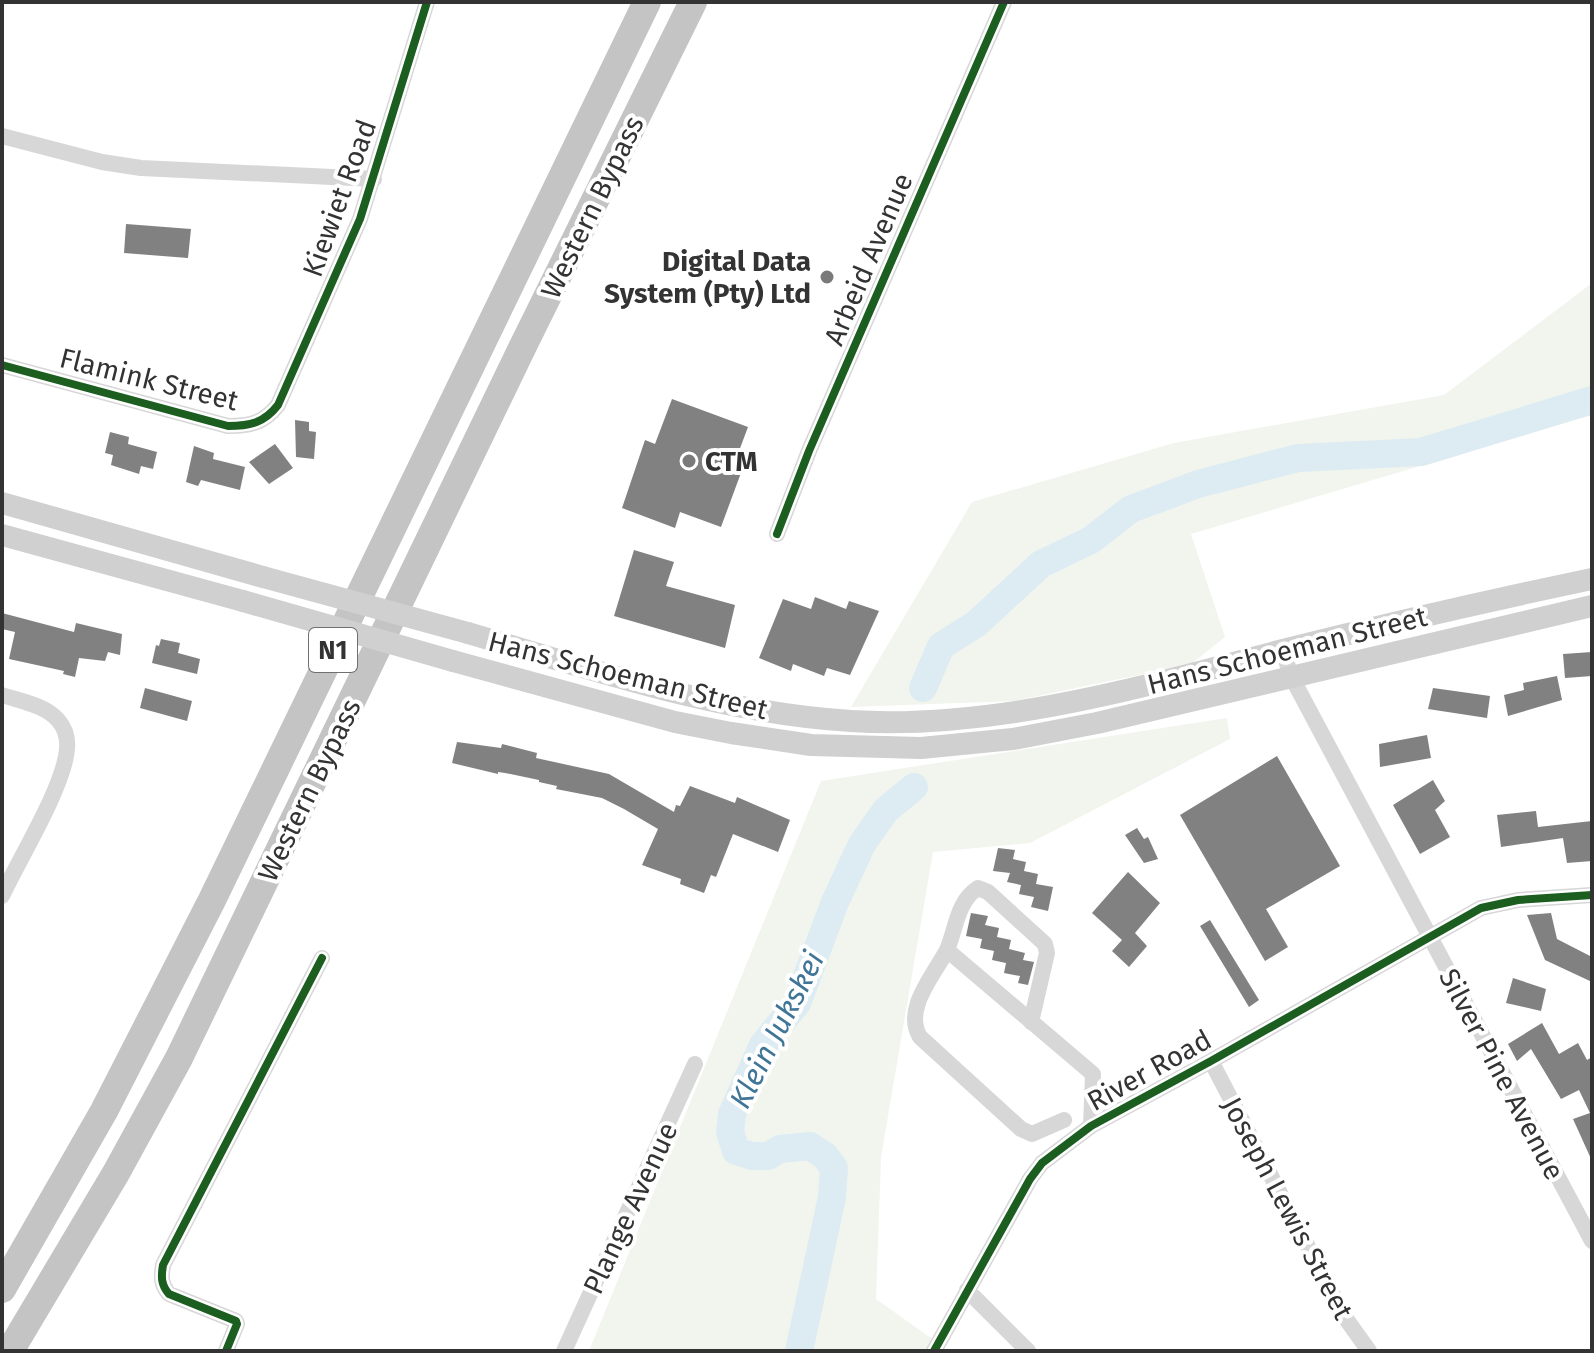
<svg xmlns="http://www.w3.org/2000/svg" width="1594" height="1353" font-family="'Fira Sans',sans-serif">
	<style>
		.green { fill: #f1f5ed }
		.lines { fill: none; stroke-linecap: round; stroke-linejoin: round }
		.river { stroke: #ddebf3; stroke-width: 28 }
		.building { fill: #818181 }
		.street { stroke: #d7d7d7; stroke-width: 16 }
		.secondary { stroke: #d0d0d0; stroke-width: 22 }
		.highway { stroke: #c4c4c4; stroke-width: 28 }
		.secondary-bridge { stroke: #d0d0d0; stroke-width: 22 }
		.cycleway-casing { stroke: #fff; stroke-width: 13 }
		.cycleway { stroke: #1b5e20; stroke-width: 8 }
		.poi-dot { fill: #7a7a7a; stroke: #fff; stroke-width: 3 }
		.labels { text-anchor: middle; stroke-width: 8; stroke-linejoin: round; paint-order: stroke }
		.shield { fill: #fff; stroke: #707070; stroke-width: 2 }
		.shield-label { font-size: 26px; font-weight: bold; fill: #333 }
		.street-label { font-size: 28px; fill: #333; stroke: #fff }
		.poi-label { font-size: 28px; font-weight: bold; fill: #333; stroke: #fff; text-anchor: end }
		.water-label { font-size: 30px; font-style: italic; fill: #3f7597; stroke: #fff }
	</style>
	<rect width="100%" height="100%" fill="#fff"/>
	<path class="green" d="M1592,283V415L1191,534L1225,637L1191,664L1014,701L851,707L972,502L1174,443L1444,395Z
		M1227,718L1230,739L1030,843L933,852L881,1157L876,1299L935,1341L930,1351H589L821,781Z"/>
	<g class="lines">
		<path class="river" d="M923,688L941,646L976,624L1041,564L1091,540L1131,509L1198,484L1298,458L1421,452L1592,400
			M799,1351L832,1197L834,1168L825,1156L810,1146L780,1149L768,1156H752L736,1151L730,1132L732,1114L763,1045L797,1003L835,902L862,844L886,810L914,787"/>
	</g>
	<path class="building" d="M126,224L191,229L188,258L124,253Z
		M672,399L748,427L736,459L745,462L721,527L680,512L675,528L622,508L645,440L655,444Z
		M295,420L309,422V431L316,432L314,459L296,457Z
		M110,432L129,437L128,444L157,452L153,469L141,466L139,474L111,465L113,455L105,453Z
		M275,444L293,468L269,484L249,462Z
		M194,446L214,453L213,459L245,467L240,490L201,480L198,486L186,482Z
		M634,550L674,562L666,586L735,605L725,648L614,616Z
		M815,597L846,609L849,601L879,611L850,675L827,668L824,676L793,664L791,671L759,658L783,599L811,609Z
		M2,613L74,632L76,623L122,634L120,655L108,652L105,661L79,658L75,677L63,674L64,671L9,659L15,632L2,629Z
		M161,639L180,643L178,653L200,659L197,674L152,663L156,645L159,646Z
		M1592,652V676L1565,678L1563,654Z
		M1557,676L1562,700L1508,716L1504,695L1524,690L1523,683Z
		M145,688L192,701L187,721L140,708Z
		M1433,688L1490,696L1487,718L1428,709Z
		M1427,735L1431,758L1380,767L1379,744Z
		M457,742L501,748L502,744L537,753L536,758L609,774L674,812L676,805L680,806L690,786L735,803L737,797L790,820L778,852L733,834L716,877L711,875L704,893L680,884L681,879L642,865L658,829L624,809L602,798L556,789L557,786L539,782V780L505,773L498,772V774L452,763Z
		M1277,756L1340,866L1266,909L1288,947L1265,961L1180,815Z
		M1433,780L1445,801L1435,810L1450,837L1420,854L1393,805Z
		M1536,811L1538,827L1592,821V861L1567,863L1563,838L1501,847L1497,815Z
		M1137,828L1144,839L1148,837L1158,859L1144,863L1125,835Z
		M998,848L1015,850L1013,859L1026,862L1024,871L1038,874L1036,884L1053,887L1048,911L1031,907L1034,897L1019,894L1021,885L1007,882L1010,873L993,871Z
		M1128,872L1160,903L1135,933L1147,946L1129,967L1112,951L1122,940L1092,913Z
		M971,913L988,916L985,925L999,928L997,937L1011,940L1009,949L1025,953L1023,960L1034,962L1028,985L1018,983L1020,976L1004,973L1006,963L992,960L994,951L980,948L982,939L966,936Z
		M1551,913L1557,939L1592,957V982L1545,960L1527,915Z
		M1210,920L1259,1000L1249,1007L1200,926Z
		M1513,978L1546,989L1541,1011L1506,1003Z
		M1542,1023L1559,1054L1578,1043L1587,1060L1592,1057V1161L1573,1119L1590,1113L1579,1090L1561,1099L1531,1049L1517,1061L1508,1044Z"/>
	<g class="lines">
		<path class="street" d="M2,136L102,162L141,168L374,179
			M2,365L228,426C250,426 264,423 278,405L360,219L427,2
			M777,534L809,451L1004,2
			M1283,651L1291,676L1592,1241
			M2,695C20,701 45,705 58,720C65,728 68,739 67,749C64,787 19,859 2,896
			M947,950C934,975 903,1009 920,1037L1021,1129L1032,1134L1064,1120
			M1031,1022L1047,953L1045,944L988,892L978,888C957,901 956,929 947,950L1093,1074L1091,1126
			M1211,1061L1344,1316L1369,1351
			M967,1290L1028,1351
			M226,1351L237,1324L236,1321L169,1294C161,1285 161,1277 163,1265L322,958
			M564,1351L695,1064
			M934,1351L1030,1179L1042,1163L1091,1126L1211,1061L1481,908L1518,900L1592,895"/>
		<path class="secondary" d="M2,503L263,577
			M2,535L243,601
			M468,633C594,670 720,713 851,721C993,730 1143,687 1279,651C1383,625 1487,601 1592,579
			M453,661L675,722L731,733L811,745L921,748L1013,739L1097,723L1592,606"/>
		<path class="highway" d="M2,1289L104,1111L212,900L647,2
			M10,1351L116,1173L179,1058L523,346L693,2"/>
		<path class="secondary-bridge" d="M263,577L468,633
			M243,601L453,661"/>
		<defs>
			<path id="cycleway" d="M2,365L228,426C250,426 264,423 278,405L360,219L427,2
				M777,534L809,451L1004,2
				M226,1351L237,1324L236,1321L169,1294C161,1285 161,1277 163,1265L322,958
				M934,1351L1030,1179L1042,1163L1091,1126L1211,1061L1481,908L1518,900L1592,895"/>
		</defs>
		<use href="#cycleway" class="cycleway-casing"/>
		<use href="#cycleway" class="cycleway"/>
	</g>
	<g class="poi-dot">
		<circle cx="827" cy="277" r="8"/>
		<circle cx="689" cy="461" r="8"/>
	</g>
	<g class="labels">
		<rect class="shield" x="309" y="628" width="48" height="44" rx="6"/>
		<g class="shield-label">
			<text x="333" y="659">N1</text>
		</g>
		<g class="street-label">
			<text transform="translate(339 198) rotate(-70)" y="10">Kiewiet Road</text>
			<text transform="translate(592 207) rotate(-64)" y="10">Western Bypass</text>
			<text transform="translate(868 259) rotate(-67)" y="10">Arbeid Avenue</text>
			<text transform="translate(149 379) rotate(14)" y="10">Flamink Street</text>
			<text transform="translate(1287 650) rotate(-14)" y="10">Hans Schoeman Street</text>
			<text transform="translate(628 675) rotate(14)" y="10">Hans Schoeman Street</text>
			<text transform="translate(309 790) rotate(-64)" y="10">Western Bypass</text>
			<text transform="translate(1149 1070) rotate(-29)" y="10">River Road</text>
			<text transform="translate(1502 1074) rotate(62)" y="10">Silver Pine Avenue</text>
			<text transform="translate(630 1208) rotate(-65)" y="10">Plange Avenue</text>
			<text transform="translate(1288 1208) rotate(62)" y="10">Joseph Lewis Street</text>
		</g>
		<g class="poi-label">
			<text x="811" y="271">Digital Data<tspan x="811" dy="32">System (Pty) Ltd</tspan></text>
			<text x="705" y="471" text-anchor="start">CTM</text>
		</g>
		<g class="water-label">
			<text transform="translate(777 1030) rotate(-63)" y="10">Klein Jukskei</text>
		</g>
	</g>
	<rect width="1594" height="1353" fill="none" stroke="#333333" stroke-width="8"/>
</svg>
